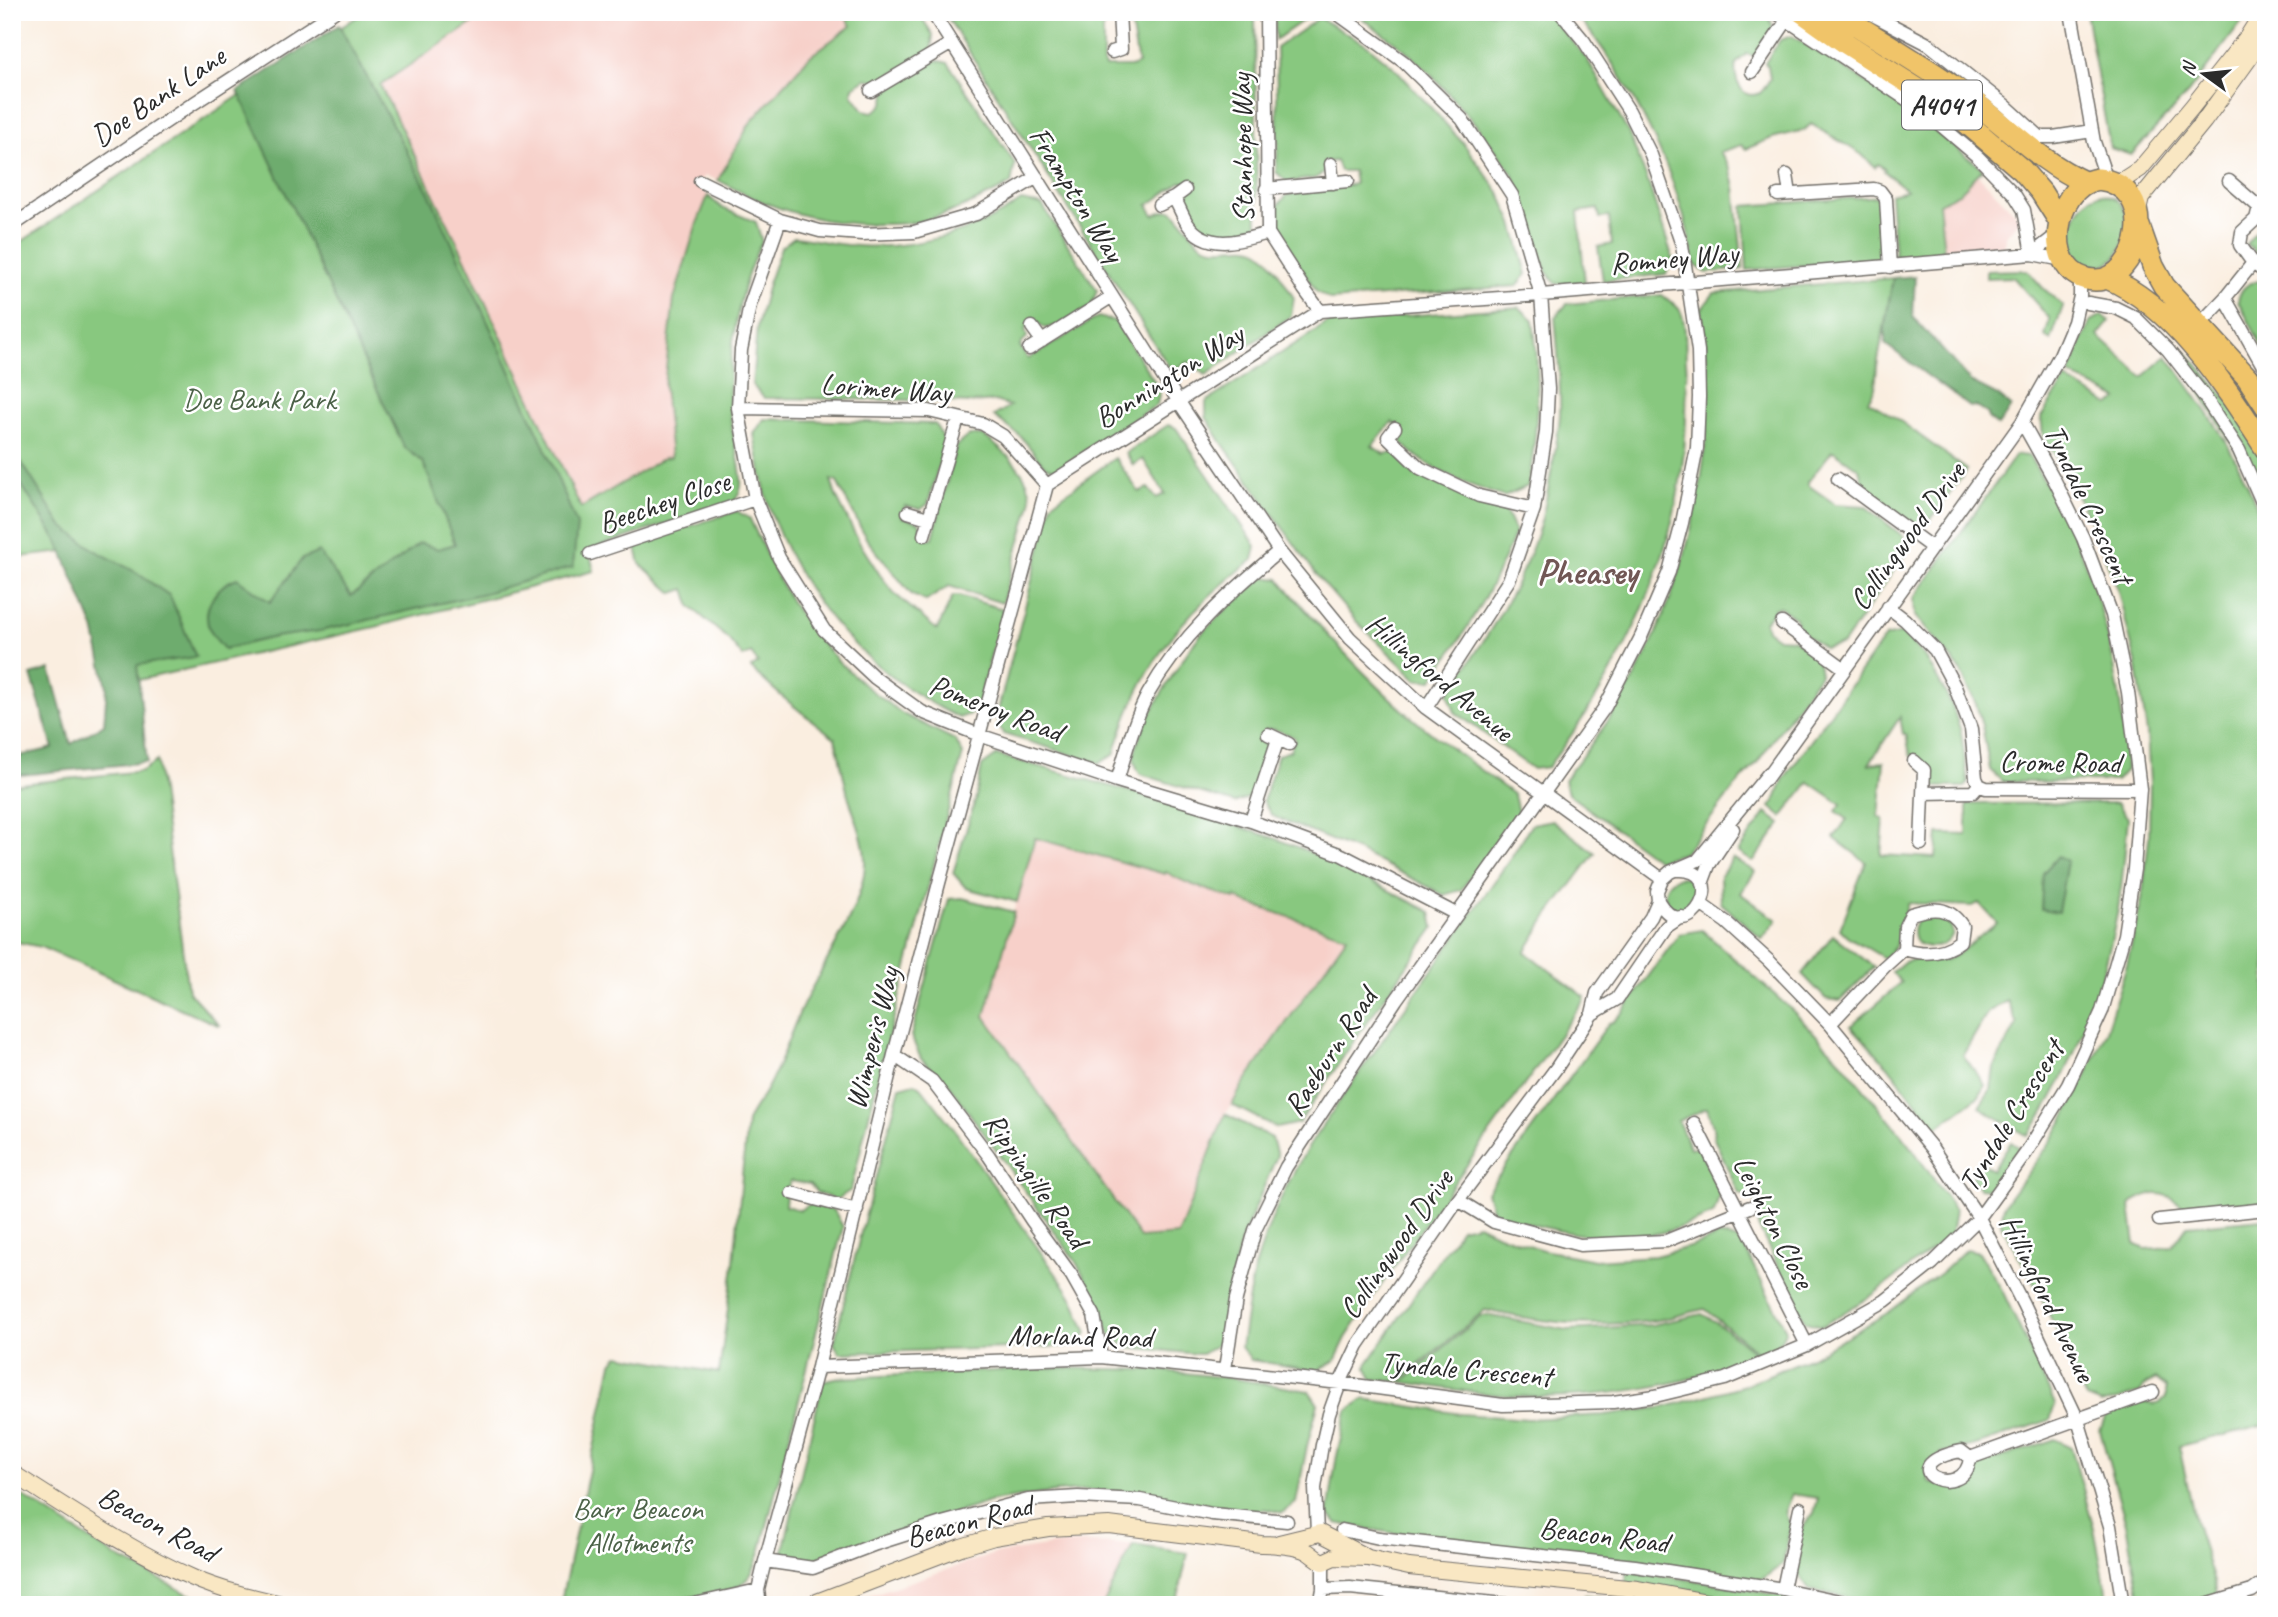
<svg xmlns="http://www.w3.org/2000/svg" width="2278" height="1617" font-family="Caveat,sans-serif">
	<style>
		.built { fill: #f7d0c9 }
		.green { fill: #88c87f; stroke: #5a7a55; stroke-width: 2 }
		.forest { fill: #6eac6e; stroke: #4c6c4c; stroke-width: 2 }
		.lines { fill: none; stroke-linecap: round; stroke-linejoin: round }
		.street-casing { stroke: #736f6a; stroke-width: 15 }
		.secondary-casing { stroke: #736f6a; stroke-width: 18 }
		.highway-casing { stroke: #736f6a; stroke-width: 24 }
		.street { stroke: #fff; stroke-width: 12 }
		.secondary { stroke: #f9e7c3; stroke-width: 16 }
		.highway { stroke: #f0c469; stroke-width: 21 }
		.labels { text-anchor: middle; stroke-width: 5; stroke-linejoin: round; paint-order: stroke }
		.shield { fill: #fff; stroke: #6b6b6b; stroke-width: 2 }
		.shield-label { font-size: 28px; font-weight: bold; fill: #2b2b2b }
		.street-label { font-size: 30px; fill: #2b2b2b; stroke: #fff }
		.park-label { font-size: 30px; fill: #4c6248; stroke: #fff }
		.district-label { font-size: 37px; font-weight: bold; fill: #715755; stroke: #fff }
	</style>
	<rect width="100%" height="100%" fill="#fff"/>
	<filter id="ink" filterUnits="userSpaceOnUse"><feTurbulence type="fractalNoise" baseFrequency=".0143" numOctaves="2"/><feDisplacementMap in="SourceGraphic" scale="14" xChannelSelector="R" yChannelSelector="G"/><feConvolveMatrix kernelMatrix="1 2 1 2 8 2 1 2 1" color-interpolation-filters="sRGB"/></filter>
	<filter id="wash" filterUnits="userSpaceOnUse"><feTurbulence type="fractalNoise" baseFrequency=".00686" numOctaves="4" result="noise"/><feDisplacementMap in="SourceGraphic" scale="28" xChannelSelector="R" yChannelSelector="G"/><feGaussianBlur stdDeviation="1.57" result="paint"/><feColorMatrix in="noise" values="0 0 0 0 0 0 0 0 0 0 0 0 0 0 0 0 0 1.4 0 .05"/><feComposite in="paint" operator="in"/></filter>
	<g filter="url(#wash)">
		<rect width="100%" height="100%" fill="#faeee0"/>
		<path class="built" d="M489,12H843L852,26L830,41L750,123L718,180L705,176L698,184L708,196L696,226L674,299L664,386L671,458H664L581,508L460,248L380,84Z
			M1977,174L2021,219L2005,236V245L1944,250L1939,203L1959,193Z
			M1034,838L1155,870L1229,897L1347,936L1225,1114L1178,1235L1140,1238L985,1016Z
			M1093,1543L1133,1545L1103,1605H840L994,1554L1060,1544Z"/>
		<path class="green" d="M364,12H489L380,85L460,248L581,508L664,458L671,457L664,386L674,299L696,226L708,196L722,208L756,222L762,242C737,287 725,370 731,421C733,438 743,471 741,486C741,490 737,496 735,501L589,550L594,571L375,627L125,683L64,552L12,558V248Z
			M843,12H918L933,35L931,51L880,81L866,79L853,87L852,94L864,110L873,112C883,106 886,103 886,91L936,60L948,63L1015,164L1011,184C985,198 955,212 926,220C913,224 897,224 883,224C824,226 769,209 718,180L750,123L809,57L851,26Z
			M944,12H1103V63L1105,67H1131L1138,64L1129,12H1255L1257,229C1229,252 1194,231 1182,202L1183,197L1189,193V182H1181L1148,205L1154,215C1159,213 1165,209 1170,210C1178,211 1192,238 1202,244C1221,255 1243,240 1260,251C1272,258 1286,286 1294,298L1291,316L1206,375L1189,362L1171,370Z
			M1275,12H1312L1314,13L1275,40Z
			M1353,12H1547L1587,59L1628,132L1647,179L1673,259L1666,274L1603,281L1598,247L1612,244L1609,217L1600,218L1598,209L1578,212L1585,282L1556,284L1546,271L1530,218L1514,176L1506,164L1478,127L1431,74L1403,48Z
			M1574,12H1761C1784,24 1767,42 1756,56L1746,54L1736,64C1733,77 1741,102 1760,93C1764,90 1767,83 1770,79L1768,66L1765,63L1780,40L1792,36L1891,97L1983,169L1959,193L1939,203L1944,250L1931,254L1895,257L1890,194L1907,190L1884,171L1885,169L1878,164L1875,167L1861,154L1811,124L1804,130L1772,138L1746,149L1742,145L1720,152L1730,168L1735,187L1743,269L1706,273L1694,264C1682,180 1630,77 1574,12Z
			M2086,12H2244L2247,15L2188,93L2131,155L2110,148Z
			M1319,18L1366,44L1395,68L1463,143L1499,192L1513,223L1527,274L1517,286L1331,300L1317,292L1277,231V207L1287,195L1355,184L1353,171H1340L1336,161L1324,162L1325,171L1316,178L1287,182L1276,172L1278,144L1276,48Z
			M2101,194C2106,195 2112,196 2116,199C2139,215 2124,274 2090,265C2058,256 2070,199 2101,194Z
			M1880,196L1883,259L1747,270L1743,206Z
			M1021,201L1042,205L1097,290L1091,307L1057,326L1045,328L1035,321L1025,328L1027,337L1020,346L1028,359L1098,317L1115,321L1160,390L1157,405L1098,441L1062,467L1055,469L1045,466L1021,437L994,416L1010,406L995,401L972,403L903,400L764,398L752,385L757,327L768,284L781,247L794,237C815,239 836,245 858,246C910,250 979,232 1021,201Z
			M2266,221V261L2246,244Z
			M2027,270L2042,287L2063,306L2051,340L2045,336L2050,319L2013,277L1986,278V271Z
			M1893,278L1877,366L1875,388L1868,401L1896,418L1967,470L1929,522L1912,525L1864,487L1859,469L1835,452L1832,451L1808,482V485L1835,504L1865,506L1904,537L1906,553L1843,644L1824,648L1799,630L1795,618L1790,614L1779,607L1775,608L1765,622L1767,630L1778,638L1793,639L1817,656L1820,674L1756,764L1734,788L1684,853L1658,860L1568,794L1564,780C1585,752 1608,724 1626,693C1691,579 1723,440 1701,310L1714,293Z
			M2257,281L2266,284V354L2238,301C2240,290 2245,284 2257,281Z
			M1662,295C1667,299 1674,303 1679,309C1687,320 1685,347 1686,361C1688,381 1686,400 1686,420C1682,550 1626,665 1548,767L1533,769L1455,712L1448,693C1485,641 1521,587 1540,525C1546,504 1549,483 1553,462C1556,446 1559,430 1560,414C1561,382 1558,349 1555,317L1567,304Z
			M1519,307L1533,320C1541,376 1538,431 1528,486L1504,497C1469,485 1428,471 1402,443V429L1392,422L1372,446L1384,454L1393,452C1431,483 1459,495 1505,510L1515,532C1495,586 1465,634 1432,680H1417L1356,621L1318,577L1222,443L1206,417V402L1329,322Z
			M2102,315L2110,321L2098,336L2143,377L2167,356C2209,412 2249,468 2266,538V1198L2261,1203L2188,1210C2182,1206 2175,1199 2168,1196C2156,1191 2136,1196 2130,1206L2135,1244L2145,1249L2172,1247L2187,1226L2262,1219L2266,1221V1425L2179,1446L2195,1520L2218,1595L2191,1605L2141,1604L2126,1524L2100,1431L2106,1415C2116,1412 2128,1405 2139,1403C2152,1401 2154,1410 2166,1398V1387L2156,1379L2146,1384L2140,1393L2101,1404L2086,1398L2041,1296L2001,1224L2004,1205L2052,1140L2078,1093L2105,1034L2127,964L2142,899L2149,838L2150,783L2147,733L2136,662L2117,588L2095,531L2063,467L2043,436L2041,417L2066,379L2110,405L2118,399L2069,374L2090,322Z
			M2181,346L2238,411L2266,463V500L2176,352Z
			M764,419L935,424L945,442L928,504L921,509L905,506L902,517L919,522L922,531L928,539L933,538L956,446L969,435L984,436C1005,452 1033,475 1031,503L1002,603L949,586L926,601L912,595L867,540L837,482L831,480L836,496L859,542L880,575L896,595L937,630L953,596H959L1003,609L976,712L959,718C874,676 810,612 775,523C764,495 759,463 754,434Z
			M1168,425L1176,428L1256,546L1253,560C1181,613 1139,668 1114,755L1099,763L1003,734L996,718L1052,503L1115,458L1139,492L1148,488L1156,498L1165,494L1143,459L1133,465L1126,453Z
			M2016,455L2029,456C2049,489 2070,524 2084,560C2110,627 2123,698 2126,770L2116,781L2003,782L1990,770L1982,725L1976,704L1959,668L1915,616L1914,598Z
			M737,511L750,519L772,567L790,600L812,632L838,661L868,688L903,714L955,740L963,754L878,1078L851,1190L836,1200L817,1193L810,1184L790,1181L786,1193L785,1206L800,1210L810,1204L834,1210L843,1227L760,1553C756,1561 754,1572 748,1578C734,1595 703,1595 683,1598L682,1605H562L561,1601L612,1363L619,1355L719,1373L733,1272L747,1122C752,1109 760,1102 766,1090C780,1066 788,1038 800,1012C818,970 865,907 865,862C865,838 854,817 848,795C843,776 840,757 835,738C806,716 777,694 751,668L758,663L751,653L743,657L729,640L691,607L685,589L673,593L640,564L636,548L641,542Z
			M1264,577L1279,579C1320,628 1364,676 1412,718C1445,745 1480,769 1514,795L1518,812L1461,890L1444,895L1360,852L1272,816L1263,801L1278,755L1290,751L1295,738C1288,734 1273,727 1265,730L1263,740L1268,751L1253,796L1234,803L1140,774C1138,770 1134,763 1134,759C1134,734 1186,650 1203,632C1222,612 1243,595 1264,577Z
			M1902,633L1926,658L1952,705L1961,732L1968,783L1965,787H1934L1929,770L1910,755L1906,734H1903L1900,717L1869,764L1884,762L1879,816L1884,820L1881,855L1936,858L1938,834L1967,835V804L2116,803L2128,818C2125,849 2123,879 2118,909C2104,986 2073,1072 2028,1136L1979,1107L1991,1089L1994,1067L2017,1024L2007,1001L1988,1012L1963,1055L1985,1085L1979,1096L1936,1128L1888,1066L1851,1026L1901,983L1892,972L1904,962L1912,960H1946L1958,954L1997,923L1979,903L1972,906L1908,903L1895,947L1884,958L1847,936L1840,929L1866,862L1834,838L1847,819L1836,811L1841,804L1809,782L1782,817L1770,807L1777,797L1783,780L1885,637Z
			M997,755L1136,793L1277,839L1325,858L1431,912L1434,928L1360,1032L1299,1123L1277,1128L1232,1105L1242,1086L1347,936L1244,902L1236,897L1235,899C1212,891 1187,885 1166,872L1165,874L1035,838L1017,902L966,888L953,873L975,801L982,766Z
			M157,761L188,991L220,1026L41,947L12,941V785L142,771Z
			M1766,813L1781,824L1753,862L1738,852Z
			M1552,820L1595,853L1547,917L1525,952L1585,997L1584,1001L1377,1291L1346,1338L1335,1361L1317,1371L1251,1360L1241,1347C1246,1317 1249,1284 1259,1255C1274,1207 1298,1160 1327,1119L1508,862L1532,824Z
			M1733,858L1755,872L1740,893L1777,920L1762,939L1721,903L1720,877Z
			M1665 894a17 17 0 1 1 34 0a17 17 0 1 1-34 0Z
			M962,898L1014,912L985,1016L1140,1238L1178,1235L1225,1114L1272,1138L1277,1156L1241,1241L1230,1283L1220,1343L1202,1354H1198L1127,1347L1109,1334L1100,1303L1074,1259L962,1103L949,1085L921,1059L911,1036L945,913L949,899Z
			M1922,917H1940L1949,922L1953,933C1948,948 1930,950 1917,943C1910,933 1913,923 1922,917Z
			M1702,930L1794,1012L1842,1062L1910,1145L1955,1210L1951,1235L1874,1294L1822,1326L1805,1322L1758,1226C1758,1222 1760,1218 1760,1214C1761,1203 1748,1195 1739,1194L1714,1138L1713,1127L1707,1108L1678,1121L1690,1148H1699L1720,1193L1714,1213L1711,1215C1699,1220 1687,1225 1675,1229C1614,1248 1552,1231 1493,1213L1487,1192L1609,1023L1613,1022L1622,1013L1679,934Z
			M1833,935L1874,967L1840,1001L1826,999L1802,974Z
			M915,1083L921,1087L954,1129L1066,1288L1074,1301L1087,1333L1076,1346L840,1353L834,1344L860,1236L900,1087Z
			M2011,1142L2020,1148L1990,1189L1979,1188L1972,1178L1983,1163L1992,1170Z
			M1478,1224L1498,1234L1543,1250L1595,1260L1655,1256L1693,1246L1720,1235L1741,1241L1786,1330L1776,1349L1761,1355L1705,1309C1688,1312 1670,1319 1652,1321C1595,1328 1541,1323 1485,1310L1398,1382L1372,1379L1366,1366L1461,1228Z
			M1966,1249L1979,1252L2002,1290L2055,1404L2050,1420L1976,1445L1941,1453L1928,1480C1941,1492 1968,1479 1976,1466L2055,1439L2071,1447L2094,1528L2109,1605H1886L1809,1590L1792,1564L1801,1529L1814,1513L1818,1498L1792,1494C1787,1507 1781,1511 1791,1524L1783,1564L1761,1580C1620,1553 1476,1551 1336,1523L1328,1514L1336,1460L1347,1411L1364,1399L1461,1414L1528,1419L1604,1415L1666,1407L1745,1385L1811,1357L1889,1312L1943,1271Z
			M1702,1314L1719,1324L1759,1356C1682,1387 1597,1400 1514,1396C1476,1394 1439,1387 1402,1382L1480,1317L1486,1315L1568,1330L1652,1325Z
			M1058,1368L1157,1370L1230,1378L1309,1391L1318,1404L1307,1446L1296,1503L1282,1513L1265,1509L1250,1511L1133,1493L1088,1490L1056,1492L992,1501L806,1562L782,1555L823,1381L835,1378Z
			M12,1489L115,1556L188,1594L226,1605H12Z
			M1133,1545L1188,1553L1176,1605H1103Z
			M1628,1571L1713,1583L1832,1605H1749L1682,1592L1625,1585Z
			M1585,1595L1663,1605H1584Z"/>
		<path class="forest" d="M339,25L429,193L542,441L577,525L573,567L485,593L320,631L275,637L224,649C220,643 213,637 210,630C200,608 217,585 237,578L270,602L302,559L319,552L351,596L420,543L438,549L455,544L423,462L404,447L238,91Z
			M1915,276L1913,317L1972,383L1998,396L2011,407L1998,426L1988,418V414L1975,406L1970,407L1885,344V325L1893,278Z
			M12,447L61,525L96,551L134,571L170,596L196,657L137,665L147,762L12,776V731L20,756L53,748L31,675L50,669L71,744L104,724L107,687L94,628L59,544L12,470Z
			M2058,856L2067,861L2058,912L2041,909L2043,873Z"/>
	</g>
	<g filter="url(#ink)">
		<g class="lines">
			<defs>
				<path id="street" d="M932,12L1179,402L1279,551L1350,638L1426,708L1662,879
					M1266,12L1268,233L1304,289L1320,311
					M1335,12L1404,62L1462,119L1512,195L1541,295L1548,389L1546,432L1534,509L1509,580L1426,708
					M1775,12L1924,111L1978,157L2014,194L2024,210L2032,254
					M1867,12L1930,45L2006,106L2040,137H2053L2092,131
					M2071,12L2094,142L2107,180
					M1112,52L1121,49L1119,12
					M1752,72L1787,20
					M871,91L952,43
					M1331,164L1333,183
					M1787,175L1790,194
					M700,181L780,220L820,231L862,234L914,232L976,214L1037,177
					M1266,189L1348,181
					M1185,190L1174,198C1179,206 1182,215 1187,223C1206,252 1241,241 1268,233
					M1778,195L1874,189L1880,191L1886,199L1890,267
					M1159,205L1174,198
					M780,220L750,305L741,350L738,408L755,499L779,558L824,630L875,678L922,712L979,735L1117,781L1251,821L1342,855L1456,914
					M12,226L188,107L334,12
					M2032,254L2058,234
					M2253,263L2266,273
					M2225,298L2266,371
					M2088,303L2116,308L2136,318L2168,350L2204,396L2239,450L2266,511
					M2200,324L2225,298L2253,263L2240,245L2242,232L2256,219L2259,207L2229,181
					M1032,327L1042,341
					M1029,349L1111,297
					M738,408L929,411L983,424L1003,436L1047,485
					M1395,428L1388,437L1420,468L1479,496L1534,509
					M1838,479L1931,547
					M1047,485L1320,311L1541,295L2032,254L2063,260
					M908,512L928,518
					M924,535L958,419
					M590,554L755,499
					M1888,607L1905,620L1935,650L1955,687L1971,729L1976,778L1979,785
					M1782,623L1845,669
					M1268,734L1289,744
					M1914,761L1924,770L1921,844
					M1766,779L2022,422L2060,355L2074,322L2080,296V276
					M1117,781C1126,752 1134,720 1148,694C1180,637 1229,593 1279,551
					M1979,785L1986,788L2140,789
					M1924,793L1973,792L1979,785
					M1251,821L1278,739
					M1702,884L1709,865L1733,829
					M1658,901C1690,954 1733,867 1677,870
					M1702,905L1726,922L1769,961L1830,1024L1932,1148L1979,1218L2023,1304L2078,1420L2110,1526L2123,1605
					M1592,1014L1617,999L1666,927L1681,917
					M1830,1024L1884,967L1904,949L1905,926L1911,914C1933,907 1949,906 1962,926L1960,941C1944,954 1924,955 1904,949
					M894,1055L932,1081L989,1156L1032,1221L1072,1276L1094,1315L1101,1357
					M1694,1123L1807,1345
					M792,1193L857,1210
					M1458,1200L1494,1222L1580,1245L1666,1241L1750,1207
					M2159,1220L2266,1209
					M818,1367L1101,1357L1340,1383L1503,1405L1613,1402L1655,1396L1725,1379L1807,1345L1885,1301L1933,1263L1979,1218L2026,1153L2068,1085L2102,1011L2124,935L2134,869L2140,789L2128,692L2112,615L2083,538L2055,481L2022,422
					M1225,1369L1236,1299L1255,1230L1286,1167L1396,1000L1605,707L1641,637L1669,572L1682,523L1697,448L1699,397L1698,351L1682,245L1651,155L1629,111L1584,41L1560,12
					M1970,1458L1961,1451C1884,1467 1965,1505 1970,1458L2153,1392
					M1342,1530L1379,1538L1635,1566L1783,1589L1858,1605
					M1317,1533L1315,1488L1322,1445L1329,1414L1340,1383L1358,1345L1458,1200L1557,1067L1592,1014L1597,993L1651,917L1658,901L1657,891L1662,879L1670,872L1698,860L1769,773
					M765,1561L813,1568L876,1544L942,1523L1028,1500L1078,1497L1140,1500L1212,1514L1287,1521
					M1323,1589L1350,1588L1514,1605
					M1783,1589L1800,1508
					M690,1605L758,1590
					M760,1605L758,1590L765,1561L818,1367L894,1055L939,883L1047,485
					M1320,1605L1323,1589V1562
					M2206,1605L2252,1591L2266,1581"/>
				<path id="secondary" d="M2112,182L2123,180L2140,169L2192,107L2248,36L2263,12
					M2138,211L2141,198L2204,121L2266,35
					M12,1473C71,1510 129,1550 193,1578C222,1591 255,1598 286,1605
					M1279,1543L1320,1533L1368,1558L1409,1567L1638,1589L1723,1605
					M809,1605L961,1547L994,1537L1048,1528L1109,1525L1261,1544C1273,1544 1299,1546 1308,1552C1314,1556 1316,1559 1323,1562L1334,1557L1368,1558"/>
				<path id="highway" d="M1802,12L1847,44L1954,112L2022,170L2041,192L2060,222
					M1836,12C1880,41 1926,66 1968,97C2008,127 2040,162 2086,183
					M2098,179C2162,186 2140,281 2095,280C2040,278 2052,185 2098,179Z
					M2139,226L2153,266L2164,286L2247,377L2266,406
					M2107,278C2175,306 2227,389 2266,449"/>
			</defs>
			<use href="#street" class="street-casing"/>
			<use href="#secondary" class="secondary-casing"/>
			<use href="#highway" class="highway-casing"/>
			<use href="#street" class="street"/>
			<use href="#secondary" class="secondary"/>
			<use href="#highway" class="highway"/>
		</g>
	</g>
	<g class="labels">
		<rect class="shield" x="1902" y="80.5" width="80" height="49" rx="5"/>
		<g class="shield-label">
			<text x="1942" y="115">A4041</text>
		</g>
		<g class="street-label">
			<text transform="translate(158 96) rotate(-34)" y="10">Doe Bank Lane</text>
			<text transform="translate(1242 148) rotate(-91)" y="10">Stanhope Way</text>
			<text transform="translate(1077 194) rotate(58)" y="10">Frampton Way</text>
			<text transform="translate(1674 258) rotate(-5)" y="10">Romney Way</text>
			<text transform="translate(1169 376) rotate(-32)" y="10">Bonnington Way</text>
			<text transform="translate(886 388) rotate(4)" y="10">Lorimer Way</text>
			<text transform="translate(664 502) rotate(-19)" y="10">Beechey Close</text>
			<text transform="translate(2089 504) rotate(65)" y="10">Tyndale Crescent</text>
			<text transform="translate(1907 536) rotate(-54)" y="10">Collingwood Drive</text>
			<text transform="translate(1440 677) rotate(40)" y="10">Hillingford Avenue</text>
			<text transform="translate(996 708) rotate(21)" y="10">Pomeroy Road</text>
			<text transform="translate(2060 762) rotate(1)" y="10">Crome Road</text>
			<text transform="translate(872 1038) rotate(-76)" y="10">Wimperis Way</text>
			<text transform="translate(1330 1052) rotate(-57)" y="10">Raeburn Road</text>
			<text transform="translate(2011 1116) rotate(-58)" y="10">Tyndale Crescent</text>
			<text transform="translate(1036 1180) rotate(55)" y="10">Rippingille Road</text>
			<text transform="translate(1774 1222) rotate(63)" y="10">Leighton Close</text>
			<text transform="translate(1396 1244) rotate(-55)" y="10">Collingwood Drive</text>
			<text transform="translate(2048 1298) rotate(64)" y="10">Hillingford Avenue</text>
			<text transform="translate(1080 1336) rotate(1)" y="10">Morland Road</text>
			<text transform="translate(1466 1369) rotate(5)" y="10">Tyndale Crescent</text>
			<text transform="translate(969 1521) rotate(-15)" y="10">Beacon Road</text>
			<text transform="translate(158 1524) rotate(28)" y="10">Beacon Road</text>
			<text transform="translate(1604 1535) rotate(7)" y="10">Beacon Road</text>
		</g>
		<g class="park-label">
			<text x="259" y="409">Doe Bank Park</text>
			<text x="638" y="1518">Barr Beacon<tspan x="638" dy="34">Allotments</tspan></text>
		</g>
		<g class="district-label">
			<text x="1587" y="584">Pheasey</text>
		</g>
	</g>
	<rect width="2278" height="1617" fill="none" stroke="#fff" stroke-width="42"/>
	<g transform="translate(2204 74) rotate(285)" stroke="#ffffff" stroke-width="5" paint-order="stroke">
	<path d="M0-5L12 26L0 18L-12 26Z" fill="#2b2b2b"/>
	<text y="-10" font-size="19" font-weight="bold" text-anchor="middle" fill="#2b2b2b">N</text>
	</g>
</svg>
